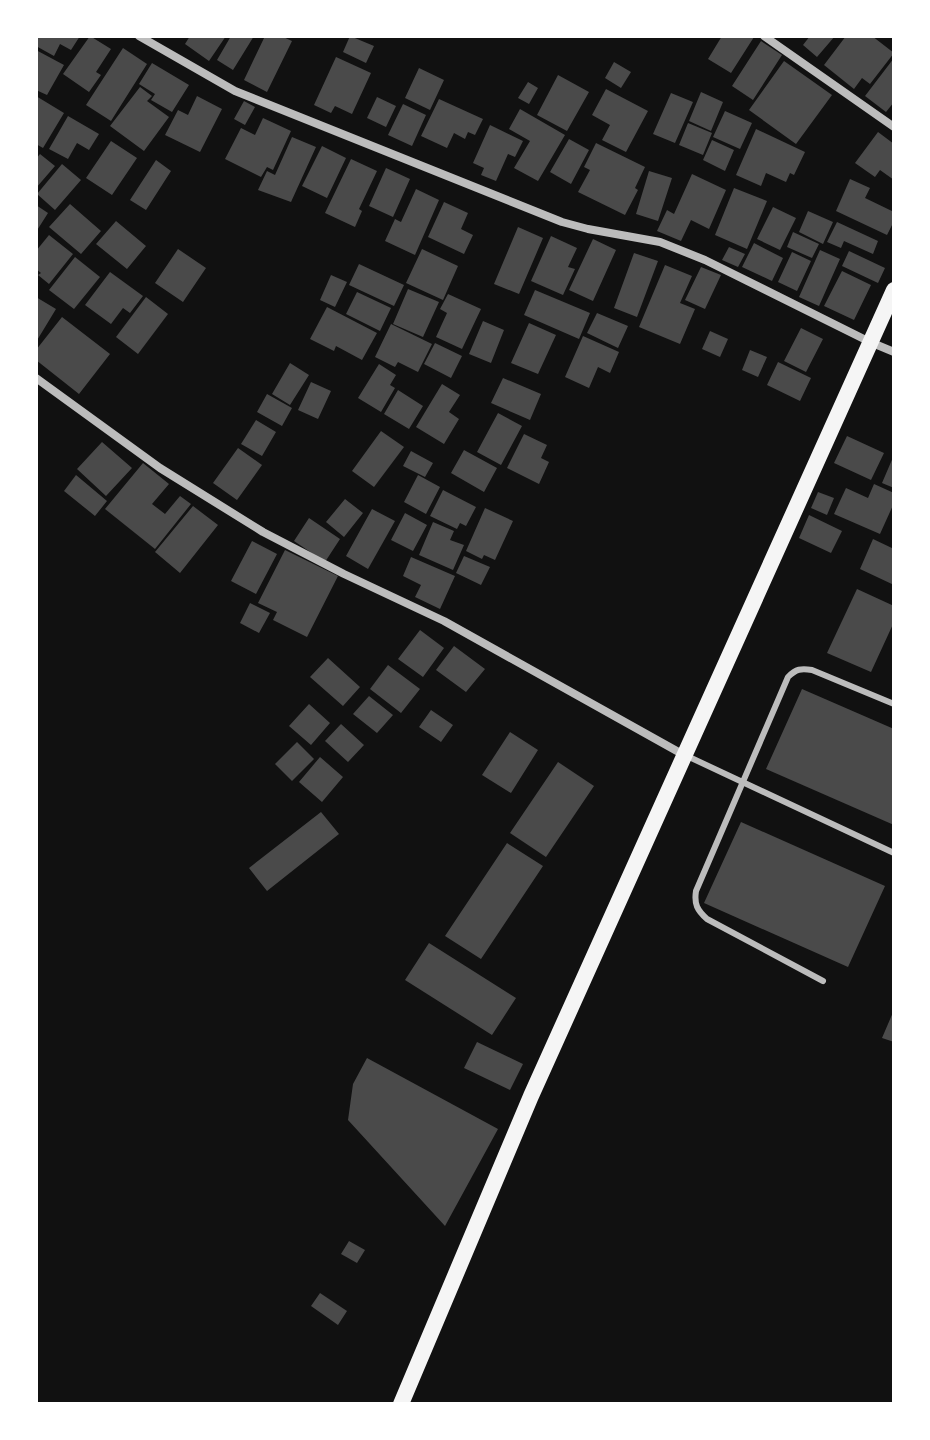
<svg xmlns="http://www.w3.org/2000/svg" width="930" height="1440" font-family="'Varela Round',sans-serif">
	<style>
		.building { fill: #4a4a4a }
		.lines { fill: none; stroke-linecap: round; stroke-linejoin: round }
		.service { stroke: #bcbcbc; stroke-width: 6 }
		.minor { stroke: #bcbcbc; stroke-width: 8 }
		.secondary { stroke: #f5f5f5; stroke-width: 16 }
	</style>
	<rect width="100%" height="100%" fill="#111"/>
	<path class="building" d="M36,36H80L71,50L60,44L54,56L36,46Z
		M90,36L111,49L96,72L101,75L89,92L63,74Z
		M190,36H226L209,61L185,44Z
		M231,36H254L233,70L217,60Z
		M265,36H281L292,41L267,92L244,80Z
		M350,36L374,46L366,63L343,52Z
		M722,36L754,37L731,73L708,59Z
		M810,36H835L817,57L803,45Z
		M846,36H872L894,53L870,84L862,78L854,89L824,65Z
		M761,41L782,55L753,100L732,86Z
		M123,48L147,64L111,121L86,105Z
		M36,50L64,65L47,95L36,90Z
		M336,57L371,73L352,114L335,106L331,113L314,105Z
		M894,58V102L886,112L865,96Z
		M784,61L832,95L796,144L749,110Z
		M614,62L631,72L621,88L605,78Z
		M152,63L189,85L172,112L151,100L155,94L139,84Z
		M419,68L444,80L430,110L405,98Z
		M558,75L589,92L567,131L537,115Z
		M528,82L538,88L529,104L518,98Z
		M140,87L152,96L147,101L169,117L144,151L110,126Z
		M606,89L648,111L626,152L602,140L610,125L592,115Z
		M701,92L723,102L711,131L689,121Z
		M671,93L693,102L675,143L653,134Z
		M36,96L64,113L43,148L36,144Z
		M197,96L222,109L200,152L165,135L178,110L188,115Z
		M377,97L396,106L386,127L367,118Z
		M439,99L483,119L475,135L468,132L465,139L454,133L447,148L421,136Z
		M244,101L255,107L245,125L234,119Z
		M403,104L426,115L412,146L388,135Z
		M520,109L565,135L538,181L514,168L530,141L509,129Z
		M725,111L752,123L740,149L713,137Z
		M68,116L99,134L89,150L77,143L68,159L49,149Z
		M263,118L291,131L273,170L267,167L261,177L225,159L241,128L255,135Z
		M688,123L712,133L703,155L679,145Z
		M490,125L523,141L515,157L508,154L496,181L481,175L484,168L473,163Z
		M756,129L805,152L794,175L790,173L786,182L766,173L761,186L736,175Z
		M878,132L894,144V180L880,170L875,177L855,163Z
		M292,137L316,147L291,202L258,190L267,171L275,175Z
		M569,139L589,150L571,184L550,172Z
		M712,140L734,150L725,171L703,160Z
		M111,141L137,158L112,195L86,178Z
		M596,143L645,167L635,188L638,190L625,215L578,192L590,170L584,167Z
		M322,146L346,158L327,198L302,186Z
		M40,154L55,166L36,188V159Z
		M351,159L377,171L359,209L362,211L355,227L325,213Z
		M156,160L171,171L146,210L130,200Z
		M62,164L81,180L55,210L37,194Z
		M386,168L410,179L393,217L369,206Z
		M649,171L672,178L658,221L636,214Z
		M692,174L726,190L709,229L691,220L681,241L657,231L667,210L674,214Z
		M850,179L870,188L865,198L894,212V221L887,235L836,211Z
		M734,188L767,201L747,249L715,235Z
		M416,189L439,200L415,255L385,241L395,219L401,222Z
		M444,202L468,213L461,229L473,235L464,254L428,237Z
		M70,204L101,231L81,254L49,227Z
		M36,205L48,213L36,232Z
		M773,207L796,218L780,250L757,239Z
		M808,211L833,222L823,244L799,232Z
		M116,221L146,246L127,269L96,244Z
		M837,222L878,241L873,254L844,241L841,248L827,242Z
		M518,227L543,238L519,294L494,284Z
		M793,232L819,244L812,258L787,247Z
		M49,235L73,254L49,284L38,275L41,273L36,269V251Z
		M551,236L577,248L568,267L575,269L563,295L531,281Z
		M593,239L616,250L593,301L569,290Z
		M754,243L783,258L772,281L742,267Z
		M729,247L745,254L738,267L722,260Z
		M178,249L206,268L183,302L155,283Z
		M422,249L458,266L443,300L406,283Z
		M820,250L840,259L819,306L799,297Z
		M849,251L885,268L878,283L842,266Z
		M792,252L811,261L797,291L778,282Z
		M634,253L658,261L637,317L614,308Z
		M75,257L100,277L74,309L49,290Z
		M359,264L404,285L394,306L349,285Z
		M665,265L692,276L680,303L695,309L680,344L639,327Z
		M701,267L721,275L705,309L685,300Z
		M842,271L871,285L854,320L824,306Z
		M110,272L143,296L130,313L123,308L111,324L85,305Z
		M331,275L347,282L335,307L320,300Z
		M408,289L439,302L423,337L393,324Z
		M535,290L590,313L579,339L524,315Z
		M357,292L391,308L380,331L346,314Z
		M448,294L481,309L462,349L436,337L447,313L440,309Z
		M36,297L56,309L36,342Z
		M146,297L168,314L138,354L116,337Z
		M327,307L377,333L362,360L336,346L334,351L310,339Z
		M597,313L628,326L618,348L587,333Z
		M62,317L110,354L79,394L36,360V350Z
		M483,321L504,330L491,363L469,354Z
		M529,323L556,335L538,374L511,363Z
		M391,324L432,344L418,372L398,362L395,367L375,357Z
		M801,328L823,339L806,372L784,361Z
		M710,331L728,339L720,357L702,349Z
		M583,336L619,352L610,373L598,367L589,388L565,377Z
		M435,343L462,356L451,378L424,364Z
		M750,350L767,357L758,377L742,370Z
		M778,362L811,378L800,401L767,385Z
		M290,363L309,375L290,405L272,394Z
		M379,364L396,375L390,385L395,388L381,412L358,398Z
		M503,378L541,394L530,420L491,403Z
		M311,382L331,391L318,419L298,410Z
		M442,384L460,395L449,412L459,419L444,444L416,427Z
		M398,390L423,406L409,429L384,414Z
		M267,394L292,408L282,426L257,412Z
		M498,413L522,426L501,465L477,452Z
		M256,420L276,432L262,456L241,444Z
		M381,431L404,447L374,487L352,471Z
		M524,434L547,445L541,458L549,462L539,484L507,468Z
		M847,436L884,453L871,480L834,463Z
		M102,442L132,468L106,496L77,469Z
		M238,448L262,465L237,500L213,483Z
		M464,450L497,468L484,492L451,473Z
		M411,451L433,463L425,477L403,466Z
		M894,455V488L882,483Z
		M143,463L169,484L152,504L165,514L180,496L191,504L155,549L105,509Z
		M76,475L107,501L95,516L64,491Z
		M418,475L440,487L426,514L404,502Z
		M874,484L894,493V503L880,534L834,514L846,488L868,498Z
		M443,490L476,507L466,526L460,523L457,529L430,516Z
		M818,492L834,498L827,515L811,508Z
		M345,499L363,513L344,537L326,522Z
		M193,506L218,525L180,573L155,552Z
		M485,508L513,521L495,560L484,555L482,559L466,551Z
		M372,509L395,521L368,569L346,556Z
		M405,513L427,525L413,551L391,540Z
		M809,515L842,531L831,553L799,538Z
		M309,518L340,539L325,562L294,541Z
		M433,522L454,531L450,540L464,545L453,570L419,555Z
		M873,539L894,549V585L860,569Z
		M252,541L277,554L256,594L231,581Z
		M285,550L338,576L307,637L273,620L277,612L258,603Z
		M464,556L490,567L481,585L456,573Z
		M411,557L455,576L440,609L415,597L421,585L403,576Z
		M857,589L894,606V622L871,672L827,653Z
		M250,603L270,613L259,633L240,623Z
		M420,630L444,648L423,677L398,659Z
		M454,646L485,669L466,692L436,670Z
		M328,658L360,687L343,706L310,677Z
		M388,665L420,689L401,713L370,689Z
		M802,689L894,729V825L766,769Z
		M369,696L393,715L377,733L353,714Z
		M309,704L330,723L311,745L289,726Z
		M431,710L453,725L441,742L419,727Z
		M341,724L364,745L348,762L325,741Z
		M510,732L538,750L511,793L482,775Z
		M297,742L314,759L292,781L275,764Z
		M320,757L343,777L322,802L299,782Z
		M558,762L594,786L546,857L510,833Z
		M321,812L339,834L267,891L249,868Z
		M741,822L885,886L848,967L704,903Z
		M507,843L543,866L481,959L445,936Z
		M429,943L516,998L492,1035L405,980Z
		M894,1010V1042L882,1038Z
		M477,1042L523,1064L510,1090L464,1068Z
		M367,1058L498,1129L445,1226L348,1120L353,1084Z
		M349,1241L365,1250L357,1263L341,1254Z
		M320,1293L347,1311L338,1325L311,1306Z"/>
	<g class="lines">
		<path class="service" d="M687,756L894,853
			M823,981L707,919C697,910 694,904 696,891L788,677C796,669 801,668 812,670L894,704"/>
		<path class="minor" d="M139,36L235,91L562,222L588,229L660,242L705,260L870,342L894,352
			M764,36L894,127
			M36,378L160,468L263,532L344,574L444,621L684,755"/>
		<path class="secondary" d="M401,1404L531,1096L894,290"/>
	</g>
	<rect width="930" height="1440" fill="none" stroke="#ffffff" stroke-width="76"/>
</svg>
